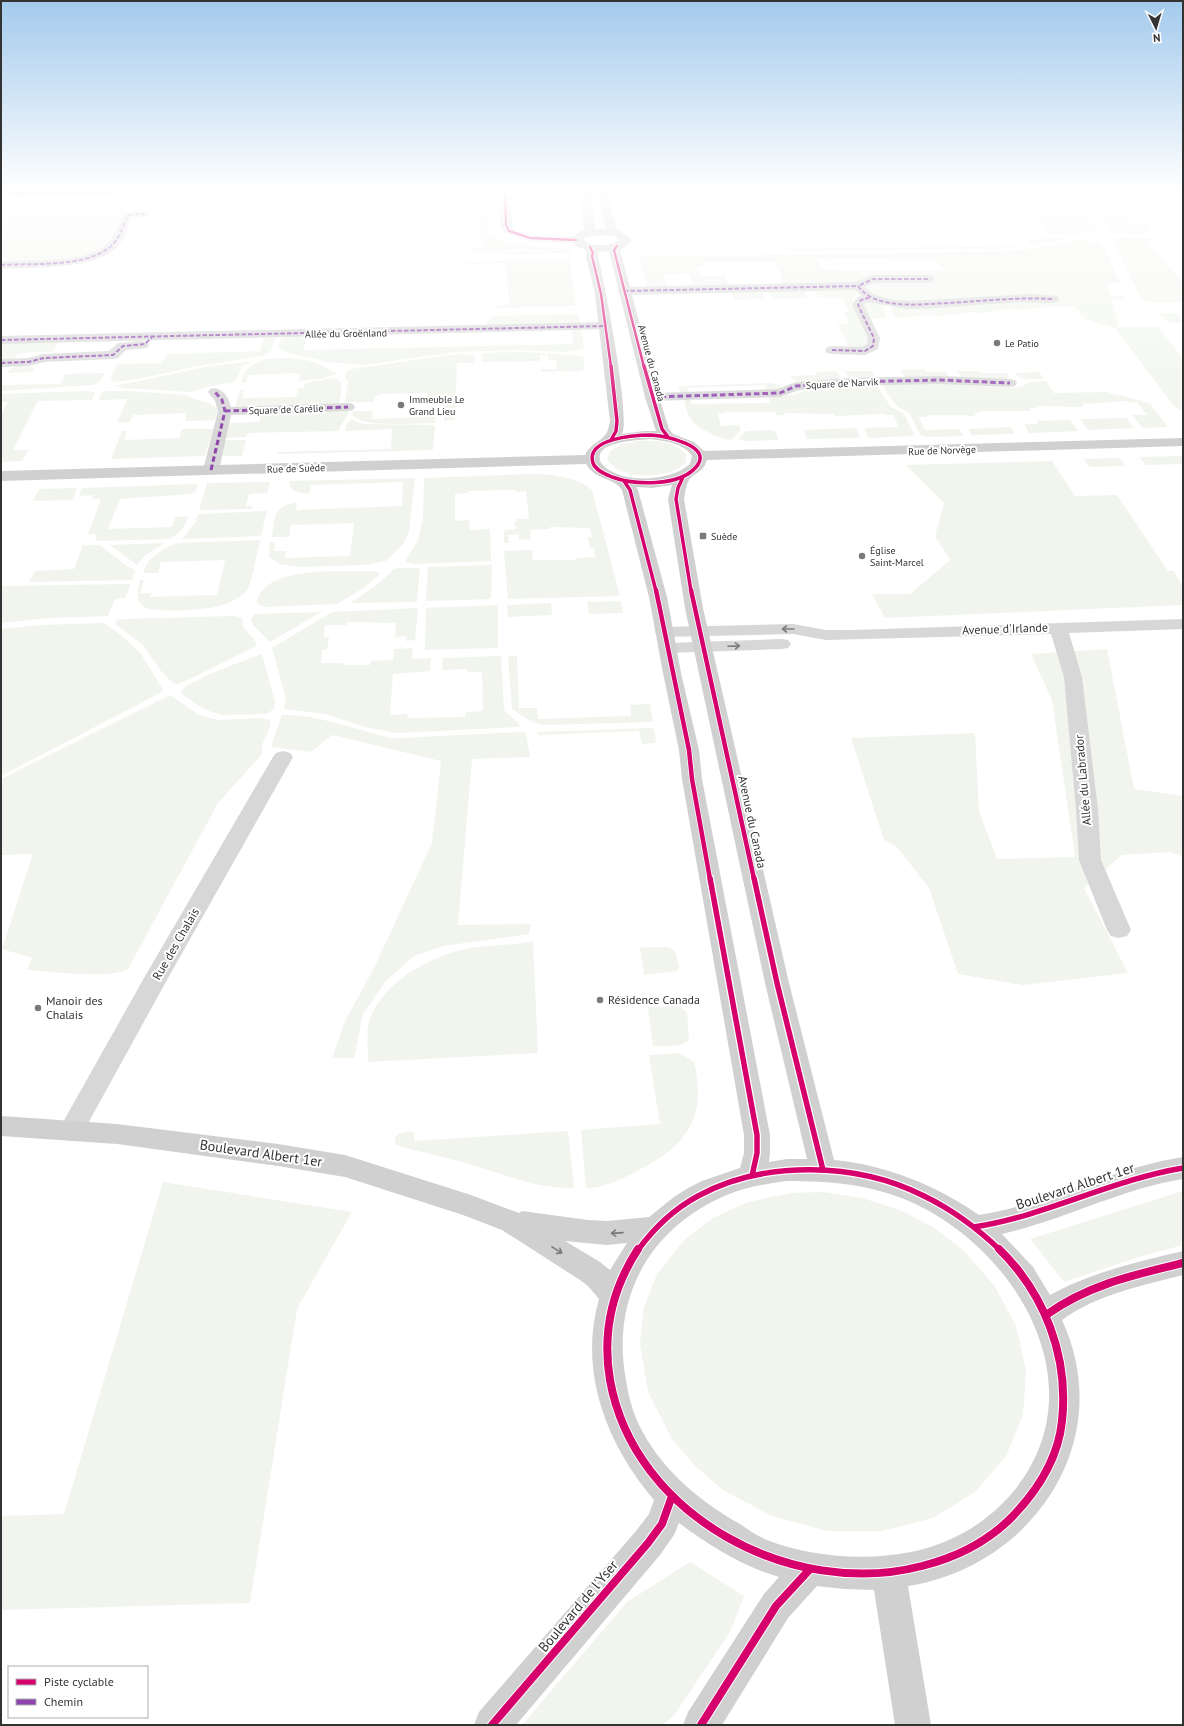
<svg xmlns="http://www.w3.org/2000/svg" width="1184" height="1726" font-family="'PT Sans',sans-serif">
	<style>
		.green { fill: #f1f5ed; fill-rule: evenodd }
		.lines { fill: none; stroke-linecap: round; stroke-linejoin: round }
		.street { fill: #d7d7d7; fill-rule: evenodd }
		.secondary { fill: #d0d0d0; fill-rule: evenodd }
		.quiet-far1 { stroke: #8e44ad; stroke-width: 2; stroke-dasharray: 4.5 2; stroke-linecap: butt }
		.quiet { stroke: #8e44ad; stroke-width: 3; stroke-dasharray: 5.5 3; stroke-linecap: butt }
		.cycleway-far4-casing { stroke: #fff; stroke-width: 4 }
		.cycleway-far3-casing { stroke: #fff; stroke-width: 5 }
		.cycleway-far2-casing { stroke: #fff; stroke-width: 6 }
		.cycleway-far1-casing { stroke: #fff; stroke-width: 8 }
		.cycleway-casing { stroke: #fff; stroke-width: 10 }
		.cycleway-far4 { stroke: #d6006c; stroke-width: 2.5 }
		.cycleway-far3 { stroke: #d6006c; stroke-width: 3.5 }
		.cycleway-far2 { stroke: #d6006c; stroke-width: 4.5 }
		.cycleway-far1 { stroke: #d6006c; stroke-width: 5.5 }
		.cycleway { stroke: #d6006c; stroke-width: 8 }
		.oneway { stroke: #7d7d7d }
		.oneway2 { stroke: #7a7a7a }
		.poi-dot { fill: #7a7a7a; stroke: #fff; stroke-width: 1.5 }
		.labels { text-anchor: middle; stroke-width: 4; stroke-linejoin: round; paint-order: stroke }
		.far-street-label { font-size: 10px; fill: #333; stroke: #fff }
		.far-poi-label { font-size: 10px; fill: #333; stroke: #fff; text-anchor: start }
		.street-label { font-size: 12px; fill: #333; stroke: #fff }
		.poi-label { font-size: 12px; fill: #333; stroke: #fff; text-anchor: start }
		.near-street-label { font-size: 14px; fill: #333; stroke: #fff }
	</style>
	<rect width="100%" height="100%" fill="#fff"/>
	<path class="green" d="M337,192H460L469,197L461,198L460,196H446L437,192L284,195L289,199L282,198L283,193Z
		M623,192H773L776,204L625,205Z
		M1150,194L1152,196L1054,197L1052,195Z
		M267,197L262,212L162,214L169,199Z
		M1137,199L1140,200L1143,203L1077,204L1071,201Z
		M72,201L99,203L117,209L119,206H126C120,217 115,231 107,241C89,264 27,264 1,258C1,250 0,233 1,227C9,206 53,202 72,201Z
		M482,206H487V231L497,238L514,244L538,247L567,248L545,251L521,249L482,253L471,251L472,249L486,243L477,238L481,234L478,229L482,226L478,222L481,217Z
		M1183,206V211L1120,212L1129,222H1145L1150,227L1147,229L1152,230L1150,231L1151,233H1139L1140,234L1111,233L1100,212L1103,209L1113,207Z
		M1052,207H1088L1099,231L1079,235H1051L1035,214Z
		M1118,237L1156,238L1157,239L1148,244L1183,282V302H1151L1142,300L1113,240Z
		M1068,238L1026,246L997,249L802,251L779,249L1030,245L1027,239Z
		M1081,239L1098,243L1104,248L1120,283H1107L1110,295L1124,296L1126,300L1111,299L1118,324L1116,327H1158L1183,358V412L1174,406L1115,328L1085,319L1074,306L1062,307H1047L1022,310L1010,309L984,313L970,312L942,316L928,315L895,318L891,310L894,307L896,302L879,297L867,290L783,285L782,278L774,262H703V266L696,267L700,276H725L729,286H693L688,273L664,275L667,287L647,288L640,257L1011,251L1051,246ZM845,258L936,260L944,271L823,270L817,259H835Z
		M569,249L571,253L469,255L472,254H499L526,251L545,252Z
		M570,259L576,305L568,306L498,308L496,305H509L506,263L467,264V262Z
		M813,288L846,289L855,291L856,294L852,300L871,341L870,346L850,350L838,325L850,324L844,312H849L842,298H819Z
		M768,289H803L808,298L773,299Z
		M760,290L765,299L735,300L732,292Z
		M873,302L885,305V307L883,309L886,318L869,319L862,305Z
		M1160,313H1176L1183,321V323H1170Z
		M579,314L580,325L485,327L489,319L493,316Z
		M572,329H581L584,348L582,350L562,352L517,350L455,352L363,365L328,362L284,352L279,349C277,333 296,336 307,335L303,350L573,344Z
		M264,337L275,338L271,351L263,356L193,367L138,379L116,382L110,380L117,364L162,363L166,354L260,351Z
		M59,340L53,352H28L19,354L12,359H1V342Z
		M523,352L583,356L585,369L579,371L541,372V369H557L556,360H548V355H540V361L482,362L481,355L482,354L485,353Z
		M467,354L475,356V363H457L455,420L444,421L443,402L439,400L428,401V393L380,394L374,397V402H345L348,383L345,376L346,372L352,369L449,355Z
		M266,359C285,358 306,357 323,366C328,368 332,372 337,374L320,379L299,381L300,373L248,375L246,383H241C245,365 251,365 266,359Z
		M254,361L243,366L235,382L205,387L192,392L122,388L115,386L210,366Z
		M20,366L32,367L34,370L33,372L7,373L12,368Z
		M924,369L926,372H946L949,377H905L899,370Z
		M837,371L840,377L837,379L798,381L792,379L790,376L817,375L816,372Z
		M845,371H872L874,376L872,378L855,379L848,377Z
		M956,371H980L982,373H1006L1009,376L1007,379L962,378Z
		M1039,372L1044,379C1033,379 1022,381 1014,373Z
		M105,373L100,382L93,385L1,391V385L61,384L65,374Z
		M334,378L338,379C344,385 341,397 338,404L234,409L240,390H244L242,398L296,397L298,388H304L305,383Z
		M1046,381L1054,393L1106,392L1139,400L1150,404L1168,427L1143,428L1132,415H1147L1137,402L1128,403V401L1082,404L1084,407L1036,406V408H1029L1030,411H982L983,412L974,413L976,416H967L966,415H927V417H919L925,430L959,429L963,436L926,437L921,435L909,413L898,407L886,392L884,385L948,384L1012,388L1021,387L1030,382Z
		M771,383L779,385L781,389L766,391L764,385L687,388L689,393H680L678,387L687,386Z
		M877,385L890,406L904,414L914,434L913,436L869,438L864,428L899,427L893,415H884L883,414L835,416L834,414L785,413V415H776L775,412H726V413L718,414L721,426L739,425L741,429C739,432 735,437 732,439C726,443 698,428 693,422C688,416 685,407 684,399H690L692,404L770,403L769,398L771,396L792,395L817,387Z
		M84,391L95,392L92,400L38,401L13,450H29L22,461L1,462V414L8,402H1V394Z
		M105,391H129L187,395C195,402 211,400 218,410L215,420L185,421L187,413L133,415L130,422L117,423L127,399L99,400L101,394Z
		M428,409L435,411V423C418,423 361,428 352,415L353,411H373L372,419L427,417Z
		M348,411C349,418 340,423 339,431L247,433L246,437L225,438L229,423L259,422L261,413Z
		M1126,418L1134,428L1088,430L1080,419Z
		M351,419L363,424L433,425L435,426L433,450L278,454V452L391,449L392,429L345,431L346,426Z
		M1070,420L1078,431L1029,433L1024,424H1038L1036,421Z
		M1011,427L1015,434L972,435L968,429Z
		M856,428L860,438L807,439L804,430Z
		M182,429H213L205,456L111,459L122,431H127L124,440L179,438Z
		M772,430L776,432L778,440L744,441L738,439L746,431Z
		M224,440H246L242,456H220Z
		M639,441C655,440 676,441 686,455V462C671,480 619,481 607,459L610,451L622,444Z
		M1183,456V464L1146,465L1139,457Z
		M1119,458L1126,466L1091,467L1089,466L1083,459Z
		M1052,461L1075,496L1117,495L1168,571H1173L1183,585V605L885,618L872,594H910L950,560L935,536L944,503L906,465Z
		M529,474C549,474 576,476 592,490L620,596L508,599L504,551L532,550L533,560H576V558L595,557L594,548H590L588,537H592L590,528L554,527H550V529L530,530L531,539L519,540V534L508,535L509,543H504V530L516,529L514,522L517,521L516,519H529L526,491L516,492L515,490L468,491V493L455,494V521L469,520L470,530L490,529L491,561L413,564L405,562L418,540L423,519L424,479L426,478Z
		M415,478L409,532L403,544L386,561L366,565L300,567L279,564L269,556L270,542H275L274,551H286L285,558L350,556L354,523L291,525L289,537H272C275,517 273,505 297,503L296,510L402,506L403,482L311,485L309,494L296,492L290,487V481Z
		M270,482L267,493L249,494L246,506H252V509L199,510L207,483Z
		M198,484L195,492L189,494L120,499L108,529L172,527L175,517L188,516C186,527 179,533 170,539L95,541L97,534H88L101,499H92L94,495L79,496L82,488Z
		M77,488L73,500L33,501L39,489Z
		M267,511L261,536L182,539L195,523L198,514Z
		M260,540C257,552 253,580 247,590C241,598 228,604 218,606C205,610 152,614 143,606C135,599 138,589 140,580H144L140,593H152L150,597L217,595L225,560L161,562L158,573H144C145,558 164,549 176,543Z
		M165,543L144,556L137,565L110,545Z
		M83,545H100L127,566L135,570L132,580L29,582L35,571L74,569Z
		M492,565L491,599L426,601L428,567Z
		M398,568H420L417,602L350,603L377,585L394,569Z
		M372,571L379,573L380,574L365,587L337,604L265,607L257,603C262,565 343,572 372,571Z
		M131,584L125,598L115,599L108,616L49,618L1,623V586Z
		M621,601L623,613L589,614L587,602Z
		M551,603L552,615L508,617L507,605Z
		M498,605V648L425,650L426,608Z
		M418,608L415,640L406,641V636L395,637L396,623L347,622V625H325L324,637H329L327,650H322L321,663H343V665H370L371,661L393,660L394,649L413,648L412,659L431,658L430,671L393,674L390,715L407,714L408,718L465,717L466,712L483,711L482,672H467V669L442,670L443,658L501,656L504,709C508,716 519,720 520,727L397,733L365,727L325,714L285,709L284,707L286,699L272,648L332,612Z
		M321,612L270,642L253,625L251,619L254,614Z
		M234,616L242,618L243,627L255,640L256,646L188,680L177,684L173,683L161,671L143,645L115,624L117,620L122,619Z
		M104,623L122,636L141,654L163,690L160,693L1,776V629L40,625Z
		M1107,649L1134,789L1183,796V857L1170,852L1122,855L1084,888L1128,973L1023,985L958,974L929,888L897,847L884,840L851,738L975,733L979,811L997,859L1075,857L1052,700L1031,654Z
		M262,654L275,702L274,709L266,714L221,715L209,711L199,706L182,694L181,691C189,680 246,660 262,654Z
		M510,656H517L519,708H537L538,719L631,716L630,705L650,704L653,722L543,725L532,722L512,709L508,657Z
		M170,695L199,715L218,720L259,718L270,720C272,732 259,742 262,754L218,803L128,969C109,980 50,971 27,970L32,958L2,949L33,854L1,855V779Z
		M282,715C320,715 354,729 391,738H401L522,732L526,733L530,757L472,759L458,925L531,924L529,934L443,946L414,956L386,981L363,1014L354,1058H332L345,1021L374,968L432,843L441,761L332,735L311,752L272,747V743Z
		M652,728L654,729L656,743L642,744L639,731L538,735L537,732Z
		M533,941L538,1053L368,1062C368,1048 366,1032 370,1019C384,979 439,951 478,947C496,945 514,945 533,941Z
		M654,947C676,947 675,947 679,968L676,971L644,975L640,948Z
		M674,1006L681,1007L687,1012L689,1039C684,1048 663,1046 653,1046L648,1007Z
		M679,1053L694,1062C708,1119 685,1147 635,1172C620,1180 603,1188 586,1188L581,1130L660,1124L649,1055Z
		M568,1131L574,1188C538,1188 521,1180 488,1170C460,1161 433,1154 405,1148L395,1144C393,1131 405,1132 414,1132V1141Z
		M163,1182L352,1212L297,1309L250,1603L1,1610V1516L64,1514Z
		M1183,1191V1245L1142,1256L1064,1282L1030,1239Z
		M823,1192L862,1198L900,1210L933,1227L963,1250L994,1285L1016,1326L1026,1370L1023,1415L1006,1456L975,1492L933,1518L882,1531H827L772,1516L723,1490L695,1466L672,1439L648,1392L640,1343L644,1307L657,1274L685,1239L713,1218L748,1202L791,1193Z
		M690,1562L744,1596L730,1632L675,1714L663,1725H522L627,1602Z"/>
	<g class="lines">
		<path class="street" d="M1,192H154L149,195L16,197L1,196Z
			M500,192H510L512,225L513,229L531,235L576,237L582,240L576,243L530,241L505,233L500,225Z
			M145,211L150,214L149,216L132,218C128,228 124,240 116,248C94,270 31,267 1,269V261C29,260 88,265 108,242C116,234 118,222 124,213Z
			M873,275H928L932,276L934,279L932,282L928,283H874L865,287C876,299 894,300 910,301L1030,294L1057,296L1059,299L1057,302C1046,304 1033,302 1021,302C984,304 947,308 911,309C900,309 872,301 866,303L864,305L880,338L878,349L865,355L832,354L827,353L825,350L827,347L832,346L862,347L867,344L868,338L852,305L857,297L861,296L855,290L624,295L620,294L618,291L620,288L624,287L855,282Z
			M606,322L611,323L612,326L611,329L1,344V336Z
			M142,341L147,342L149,345L147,348L126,350L118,358L113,359L44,362L28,366L1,367V359L28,358L44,354L109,351L118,343Z
			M941,376L1010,379L1015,380L1017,383L1015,386L1010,387L941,384L846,386L799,390L780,397L652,401L647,400L645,397L647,394L652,393L778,389L796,382L846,378Z
			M215,388C224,390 229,398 231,407L348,403L353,404L355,407L353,410L348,411L231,415L219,470L216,473L211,475L206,473L203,470L218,411L215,401L208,392L210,389Z
			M1183,619V629L1069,633L1082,677L1098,809L1101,860L1131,930L1127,936L1119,938L1111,936L1107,930L1079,860L1076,809L1064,677L1051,634L826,640L793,634L664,637L658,636L655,632L658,628L664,627L793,624L826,630H853Z
			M782,639L788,640L791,644L788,648L782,649L667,653L661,652L658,648L661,644L667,643Z
			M283,751L290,753L293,757L168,978L80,1138L71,1141L62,1138L58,1131L144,978L273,757L276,753Z"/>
		<path class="secondary" d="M580,192H590L595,229H606L598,192H608L616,228C621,233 627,234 632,240L628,245L620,250L659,397L669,429L673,434L694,442L704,451L1183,438V446L707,460C703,473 695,472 689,480C686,485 685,493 684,499L703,608L789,983L834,1160C886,1165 936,1185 979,1215C1049,1204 1112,1168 1183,1157V1179C1120,1189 1064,1220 1002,1234L1033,1267L1050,1295C1092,1272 1137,1262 1183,1251V1275C1141,1286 1098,1294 1062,1320C1118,1441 1033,1566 908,1586L931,1725H895L874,1590L844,1589L817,1586L788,1618L722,1725H683L688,1712L764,1594L779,1577C742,1566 710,1546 679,1523L674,1535L660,1555L516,1725H474L479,1712L636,1531L649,1514L654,1500C607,1445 578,1372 599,1299L588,1286L580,1280L502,1230L463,1215L345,1177L278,1166L117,1144L1,1136V1116L117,1124L278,1144L345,1155L471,1195L519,1213L522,1211L588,1220L607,1221L649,1217L674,1197L688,1188L702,1181L740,1168L744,1153V1135L682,779L679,750L663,673L649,597L622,490C614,477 596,481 586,464L1,481V471L585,455C595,437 607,444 610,421L595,294L586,256L587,253L586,250L576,246L570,240L579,232L584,230ZM603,235L614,236L620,240C609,246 593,248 583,240L586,237ZM609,251L645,397L656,431H644L622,434C631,416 604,282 598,256V252ZM651,439C664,441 684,443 692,456L690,464C670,482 619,485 601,463C600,460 599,456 600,454C605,441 640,440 651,439ZM672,485L668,499L685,608L765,983L807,1159H787L769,1162L770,1153V1135L702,779L699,750L681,673L667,597L638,490L636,487L652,488ZM787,1181C830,1181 871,1184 911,1202C1018,1250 1099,1388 1013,1492C987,1523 951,1544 911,1552C865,1561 811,1557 767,1540C757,1536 749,1530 740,1524C697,1500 659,1467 638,1423C632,1409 628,1395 626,1380C611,1301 647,1232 720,1198C741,1188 764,1184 787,1181ZM565,1241L607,1245L627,1243L610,1270L600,1262Z"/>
		<path class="quiet-far1" d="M1,265C32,263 84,268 110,247C119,240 123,226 128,215L145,214
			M928,279H873L858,286C864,294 871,298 881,301C903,307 926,304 948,303C983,301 1018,297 1053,299
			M624,291L858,286
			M1,340L606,326
			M832,350L865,351L873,346L874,338L858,305L861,300L871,297
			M1,363L28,362L44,358L113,355L123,346L145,344L152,337"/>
		<path class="quiet" d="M652,397L780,393L796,386L846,382L941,380L1010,383
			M225,411L348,407
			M211,470L225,411L222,400L215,392"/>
		<defs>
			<path id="cycleway-far4" d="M505,192L506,225L509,231L530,238L576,240
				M11,194L149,192
				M617,246L614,250L644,367
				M590,247L593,253L592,256L601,294L611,367"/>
			<path id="cycleway-far3" d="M611,366L617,421L616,431L611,440
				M644,366L662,429L668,437
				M651,435C663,436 715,445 696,467C679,487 634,485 612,477C605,474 595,470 593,463C585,438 636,435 651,435Z
				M683,477L678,488L676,499L691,591
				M624,481L630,490L656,591"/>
			<path id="cycleway-far2" d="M656,590L689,750L692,779L710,879
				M691,590L754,879"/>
			<path id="cycleway-far1" d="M710,878L757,1135V1153L752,1176
				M754,878L777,983L823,1170
				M974,1227C1046,1216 1111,1180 1183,1168
				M638,1250C654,1228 674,1209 698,1196C764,1160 857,1162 924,1196C953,1210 977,1228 1000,1250"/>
			<path id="cycleway" d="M638,1249C612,1289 602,1333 610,1380C634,1516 792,1600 922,1566C954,1558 985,1543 1009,1520C1036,1493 1058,1460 1062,1421C1069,1357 1045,1294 999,1249
				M1046,1315C1088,1285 1133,1275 1183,1263
				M492,1725L648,1543L662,1524L672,1496
				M701,1725L776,1606L810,1569"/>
		</defs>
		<use href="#cycleway-far4" class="cycleway-far4-casing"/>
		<use href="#cycleway-far3" class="cycleway-far3-casing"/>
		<use href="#cycleway-far2" class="cycleway-far2-casing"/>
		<use href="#cycleway-far1" class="cycleway-far1-casing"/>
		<use href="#cycleway" class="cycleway-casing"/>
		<use href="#cycleway-far4" class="cycleway-far4"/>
		<use href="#cycleway-far3" class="cycleway-far3"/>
		<use href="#cycleway-far2" class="cycleway-far2"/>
		<use href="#cycleway-far1" class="cycleway-far1"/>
		<use href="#cycleway" class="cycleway"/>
	</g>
	<defs><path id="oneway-shaft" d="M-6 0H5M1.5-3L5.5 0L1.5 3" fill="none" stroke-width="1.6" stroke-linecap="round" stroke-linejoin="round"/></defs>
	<g class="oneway">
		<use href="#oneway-shaft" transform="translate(788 629) rotate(-180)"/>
		<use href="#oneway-shaft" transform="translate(734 646) rotate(-2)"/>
	</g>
	<g class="oneway2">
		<use href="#oneway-shaft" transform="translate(617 1233) rotate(176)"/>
		<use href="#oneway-shaft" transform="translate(557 1250) rotate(32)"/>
	</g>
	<linearGradient id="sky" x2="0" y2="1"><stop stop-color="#a3caec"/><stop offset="0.44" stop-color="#fff"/><stop offset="1" stop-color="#fff" stop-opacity="0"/></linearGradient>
	<rect width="1184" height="433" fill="url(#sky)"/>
	<g class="poi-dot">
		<circle cx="997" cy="343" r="4"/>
		<circle cx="401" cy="405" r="4"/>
		<rect x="699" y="532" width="8" height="8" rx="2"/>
		<circle cx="862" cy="556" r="4"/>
		<circle cx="600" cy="1000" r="4"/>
		<circle cx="38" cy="1008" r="4"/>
	</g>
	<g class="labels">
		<g class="far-street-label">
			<text transform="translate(346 333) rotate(-1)" y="4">Allée du Groënland</text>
			<text transform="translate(652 363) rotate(75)" y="4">Avenue du Canada</text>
			<text transform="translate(842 383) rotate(-3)" y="4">Square de Narvik</text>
			<text transform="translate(286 409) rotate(-2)" y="4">Square de Carélie</text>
			<text transform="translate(942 450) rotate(-2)" y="4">Rue de Norvège</text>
			<text transform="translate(296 468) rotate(-2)" y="4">Rue de Suède</text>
		</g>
		<g class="far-poi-label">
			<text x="1005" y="347">Le Patio</text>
			<text x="409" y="403">Immeuble Le<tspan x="409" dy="12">Grand Lieu</tspan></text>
			<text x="711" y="540">Suède</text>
			<text x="870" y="554">Église<tspan x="870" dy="12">Saint-Marcel</tspan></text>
		</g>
		<g class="street-label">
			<text transform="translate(1005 629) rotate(-2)" y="4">Avenue d'Irlande</text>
			<text transform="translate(1083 780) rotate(-95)" y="4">Allée du Labrador</text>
			<text transform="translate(752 822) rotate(78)" y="4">Avenue du Canada</text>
			<text transform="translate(176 944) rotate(-60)" y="4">Rue des Chalais</text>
		</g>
		<g class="poi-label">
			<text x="608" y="1004">Résidence Canada</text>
			<text x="46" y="1005">Manoir des<tspan x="46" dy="14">Chalais</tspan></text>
		</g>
		<g class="near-street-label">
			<text transform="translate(261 1153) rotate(8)" y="5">Boulevard Albert 1er</text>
			<text transform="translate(1075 1186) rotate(-18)" y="5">Boulevard Albert 1er</text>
			<text transform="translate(578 1606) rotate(-50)" y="5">Boulevard de l'Yser</text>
		</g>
	</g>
	<rect width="1184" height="1726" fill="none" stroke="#333333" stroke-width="4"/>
	<rect x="8" y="1666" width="140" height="52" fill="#ffffff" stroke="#adadad"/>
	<rect x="16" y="1679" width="20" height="6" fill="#d6006c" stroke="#adadad"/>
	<text x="44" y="1686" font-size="12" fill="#333333">Piste cyclable</text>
	<rect x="16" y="1699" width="20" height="6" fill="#8e44ad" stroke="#adadad"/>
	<text x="44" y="1706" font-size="12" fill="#333333">Chemin</text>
	<g transform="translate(1156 28) rotate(175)" stroke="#ffffff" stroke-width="3" paint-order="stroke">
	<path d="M0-3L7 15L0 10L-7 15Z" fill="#333333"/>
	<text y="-6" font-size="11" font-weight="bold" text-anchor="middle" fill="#333333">N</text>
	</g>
</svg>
